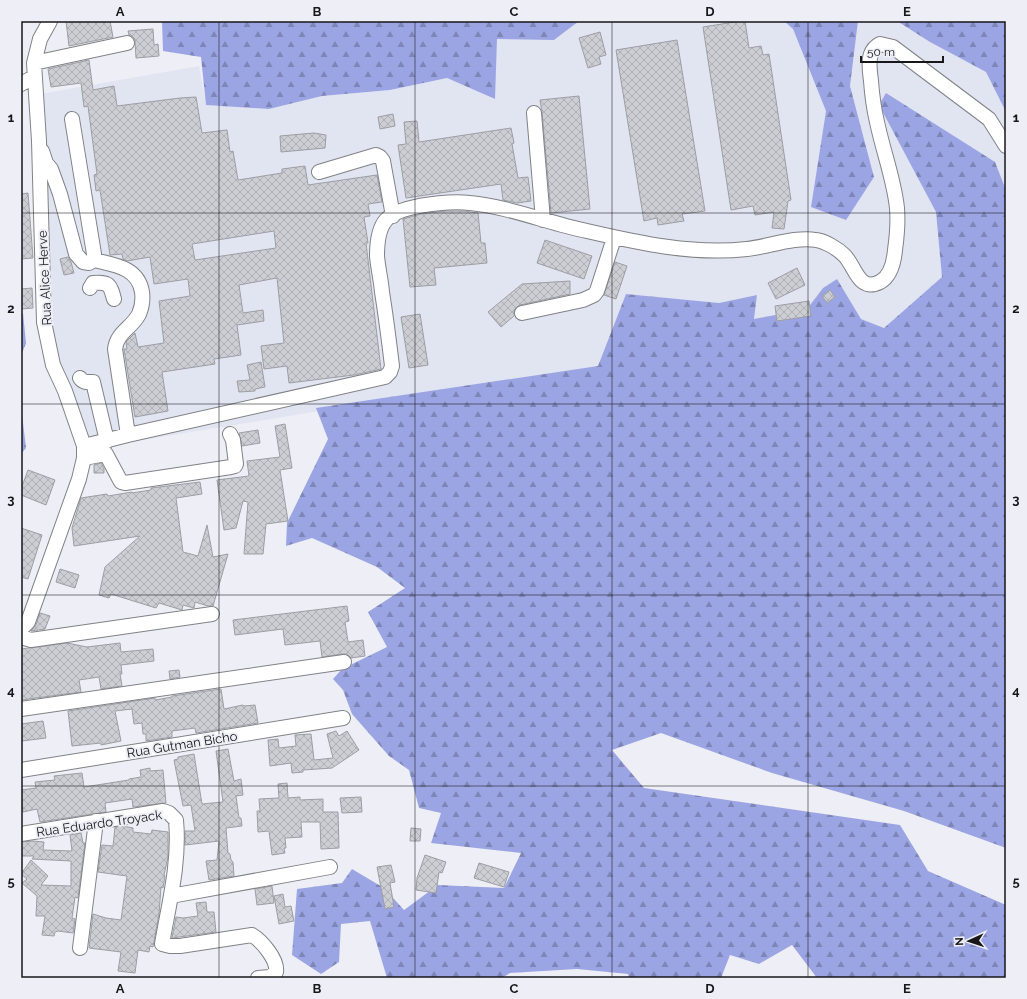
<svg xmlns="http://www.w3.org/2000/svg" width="1027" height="999" font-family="Raleway,sans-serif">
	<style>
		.built { fill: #e1e4f1 }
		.forest { fill: url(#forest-firs) }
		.building { fill: url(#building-cross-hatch); stroke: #9d9ea4; fill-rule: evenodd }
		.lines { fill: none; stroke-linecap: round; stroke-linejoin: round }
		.minor-casing { stroke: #818287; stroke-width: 16 }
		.minor { stroke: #fff; stroke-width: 14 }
		.grid { fill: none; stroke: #17171a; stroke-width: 1; stroke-opacity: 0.55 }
		.labels { text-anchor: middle; stroke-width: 4; stroke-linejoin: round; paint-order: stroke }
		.street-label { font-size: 13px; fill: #17171a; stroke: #eeeff6 }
		.neatline { fill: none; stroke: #17171a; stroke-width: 1.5 }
		.grid-label { font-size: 13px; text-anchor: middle; font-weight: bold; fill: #17171a }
	</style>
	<defs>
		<pattern id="forest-firs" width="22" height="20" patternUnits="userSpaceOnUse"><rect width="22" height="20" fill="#9ca5e3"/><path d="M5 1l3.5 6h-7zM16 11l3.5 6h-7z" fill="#7e85b7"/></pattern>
		<pattern id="building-cross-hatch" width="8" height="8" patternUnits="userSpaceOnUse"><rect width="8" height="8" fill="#cdced4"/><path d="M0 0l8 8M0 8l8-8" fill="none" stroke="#afb0b5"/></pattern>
	</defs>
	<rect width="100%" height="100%" fill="#eeeff6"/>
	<path class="built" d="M579,21H784L793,29L826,111L811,207L874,177L850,86L858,21H897L930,42L986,72L1006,112V190L995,162L880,105L936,212L942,277L884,328L861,319L837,279L823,288L807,309L754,319L757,295L719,303L626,294L598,366L93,448L52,344L40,94L199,66L206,105L269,109L322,96L390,90L447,78L494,99L497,39L554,40Z"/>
	<path class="forest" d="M162,21H579L554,40L497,39L495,99L447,78L390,90L322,96L269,109L206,105L201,57L163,51Z
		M784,21H858L850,86L874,177L846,220L811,207L826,111L793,29Z
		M897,21H1006V112L986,72L930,42Z
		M886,93L995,162L1006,190V848L904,811L772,773L661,733L612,750L644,788L900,825L928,871L1006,905V978H817L792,945L759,964L730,955L721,978H629L628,974L577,969L510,973L502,978H387L370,921L341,924L339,962L321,974L292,955L297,889L342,883L352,869L384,888L404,910L438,885L504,888L521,853L431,843L441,813L419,808L409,770L389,756L352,714L343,690L333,679L342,669L387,647L368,612L405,588L377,567L312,538L286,546L287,523L328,439L316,408L598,366L626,294L719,303L757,295L754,319L807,309L823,288L837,279L861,319L884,328L942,277L936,212L879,105Z
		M23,313L26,343L21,356V314Z
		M21,406L26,448L21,454Z"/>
	<path class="building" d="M66,21H110L113,37L69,46Z
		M741,21H745L749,48L761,46L763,55L769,54L791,200L788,201L784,229L772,228L774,212L755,215L753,206L731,210L703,27Z
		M153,29L154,45L158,44L159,56L136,58L135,41L133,37L129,35L128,31Z
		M600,32L606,55L599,57L601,64L588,68L579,38Z
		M677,40L705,211L682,214L684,221L658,225L657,218L644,221L616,50Z
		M89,60L93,90L114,86L117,106L180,98L196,97L202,133L227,130L230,152L233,151L238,180L282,173V169L305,166L308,185L377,175L382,202L368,204L370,216L364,217L368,243H366L381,369L354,375L289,383L287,366L264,369L261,346L284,343L277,278L239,285L243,313L263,310L264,321L237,325L241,355L214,359L215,364L162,372L168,411L135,417L124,349H127L126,342L135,333L138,347L164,343L159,301L190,296L188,279L154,284L150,257L127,261L123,259L122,254L110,255L100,190L96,191L94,175L97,174L88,106L84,107L81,83L51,87L48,69ZM274,231L276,248L195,260L192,244Z
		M579,96L590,209L551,213L542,112L540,100Z
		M393,114L395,126L380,129L378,117Z
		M417,121L419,142L511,128L514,143L512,144L518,178L528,177L531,201L517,203L503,200L501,184L406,198L398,145L406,144L404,122Z
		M314,133L326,135L325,148L281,152L280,136Z
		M28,193L33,258L21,259V194Z
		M445,211H463L478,213L481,243H485L487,263L434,268L436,285L410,287L403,219L421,214Z
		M545,240L592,256L584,279L537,263Z
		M68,257L71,262L74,273L64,275L60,259Z
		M615,262L627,266L616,299L604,295Z
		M797,268L805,285L776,299L768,283Z
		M570,281V294L520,305L514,310V316L501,327L488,312L522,284Z
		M32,288L33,308L21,309V289Z
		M830,290L835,297L827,303L822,296Z
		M809,301L811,316L777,321L775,306Z
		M420,314L428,365L409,368L401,317Z
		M261,362L265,387L255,389V391L239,392L237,381L250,380L247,365Z
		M285,424L292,468L280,470L288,521L266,524L263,554H244L248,502L243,501L236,528L224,530L217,480L249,476L247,461L280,457L275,426Z
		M258,430L260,443L242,446L239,433Z
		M101,463L104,469V473H94V465Z
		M28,470L55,480L46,505L21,495V489Z
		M200,482L202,494L176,498L183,552L198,556L207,525L213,557L228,554L213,606H208L195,602L194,608L183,605L182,610L159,603L156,608L111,594L109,598L99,595L105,567L140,536L74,546L72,528L81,498L107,494L108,496L132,492V493L151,490V488Z
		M21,528L42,535L28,579L21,577Z
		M60,569L79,575L75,588L56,582Z
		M347,606L349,621L345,622L348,642L363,640L365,656L351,658L347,654H343L322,657L320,641L285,645L283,629L235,635L233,620Z
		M40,613L50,616L45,629L31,631L36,625Z
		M67,643L87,647L120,643L121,652L153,649L154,661L121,665L122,674H120L122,686L101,689L99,677L79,680L81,692L21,700V649Z
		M179,670L180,677L170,679L169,671Z
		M221,689L224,709L243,705L244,706L255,705L258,723L196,733L195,728L172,731V737L146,741V734H143L142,723L134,724L132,709L115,711L121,741L101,745V743L72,746L68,711L155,698V700L172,697V696Z
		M43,721L46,738L22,741L21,724Z
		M336,731L339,736L347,731L359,750L332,768L303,770V772L292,773L291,763L270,766L268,740L278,739L279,748L296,746L295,735L311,734L314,760L333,758L327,734Z
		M228,749L234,781L241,779L243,795L236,796L239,818H241L242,826L226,828L228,853L230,854L231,860L233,862L234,876L209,880L206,861L217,860L219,841L185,845V831H195L191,805L183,806L174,760L178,759V757L194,754L202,804L223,802L216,751Z
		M150,768V771L163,770L166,803L133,807L132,799L105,803L106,812L40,822L37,809L23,812L21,790L36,788L35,782L55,780L54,776L82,773L84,787L129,780V779L141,777L140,770Z
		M287,783L288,798L300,797V800L323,799V812H338L339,848L321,849L320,822H301L302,837L285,838L286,848H284L285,853L272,855L269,831L258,832L257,811H260L259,799L279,798L278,784Z
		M361,797L362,812L342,813L340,798Z
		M123,826L133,828V832L151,834L152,830L168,832V857L164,875L165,876L163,888L161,887L159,914L153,947L150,946L149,952L138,950L135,973L118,971L121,952L89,948L93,914L106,918L121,920L127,876L98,872L102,845L113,846L115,827Z
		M411,828L421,829L420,841H410Z
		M81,833L83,843H85L78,898L75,897L72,918L75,919L73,933L58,931L55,932L54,936L42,935L45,916H36L37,896L22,883L27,879L21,874L31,860L48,876L41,885L71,886V861L32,859L34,856H21V842L33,841L44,842L43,850L72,851L70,835Z
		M425,855L446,862L442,873L439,872L436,893L416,890L417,878Z
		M479,863L509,872L504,887L474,878Z
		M391,865L395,882L390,883L394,907L385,909L377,867Z
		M272,886L274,903L257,905L255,889Z
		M283,894L285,907L291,906L294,921L279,924L274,896Z
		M206,902L207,912H214L216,932L172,938L176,917L183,918L198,916L196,903Z"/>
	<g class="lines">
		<defs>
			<path id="minor" d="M34,63L127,43
				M21,84L34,77
				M534,113L543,220
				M42,151L46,163L51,169L60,194L76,254L83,262L89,263L94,260V254L72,119
				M319,172L376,155L380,157L383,161L393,216
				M94,260C114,265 138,267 142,292C143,299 142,307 139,314C132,328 117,332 115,349L128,435
				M90,288L93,283C109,282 110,284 114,299
				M522,313L583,300L594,295L597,291L614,238
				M80,378C83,383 88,382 93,382L107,441
				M84,446L128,435L385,377L390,372L392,366C389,341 386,317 382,292C381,280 378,268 377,256C377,244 378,229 386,220C393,212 409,208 419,206C436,203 454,201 470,203C510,207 548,223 587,231C639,243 693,255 747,249C767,247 796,236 816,240C825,241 838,249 844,255C855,265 858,293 880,282C891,276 894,261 895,250C897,236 898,221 897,208C894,179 883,151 877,122C874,109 872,95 871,81C870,72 868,62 871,54C873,49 876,46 880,44L893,47L989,119L1006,146
				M84,458L106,454L121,482L125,483L231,467L235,466L236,464L233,440L230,434
				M21,629L28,622L79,479L84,458V446L65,391L53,365L44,322L39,141L34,63L40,39L50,21
				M21,637L31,640L212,614
				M21,709L344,662
				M21,770L343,718
				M21,834L163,811L169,813L176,820C180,862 169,903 162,944L170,946H180L252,935C262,941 278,960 276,972L270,977L258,978
				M171,896L330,867
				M80,948L96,821"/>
		</defs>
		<use href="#minor" class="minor-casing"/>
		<use href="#minor" class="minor"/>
	</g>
	<path class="grid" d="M219,21V978M415,21V978M612,21V978M808,21V978M21,213H1006M21,404H1006M21,595H1006M21,786H1006"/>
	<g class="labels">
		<g class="street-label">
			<text transform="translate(44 278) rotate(-93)" y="5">Rua Alice Herve</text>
			<text transform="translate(182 744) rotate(-9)" y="5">Rua Gutman Bicho</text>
			<text transform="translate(99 823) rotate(-8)" y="5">Rua Eduardo Troyack</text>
		</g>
	</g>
	<rect width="1027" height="999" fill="none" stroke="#eeeff6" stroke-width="44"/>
	<g transform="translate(969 941) rotate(267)" stroke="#eeeff6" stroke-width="3" paint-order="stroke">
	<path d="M0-3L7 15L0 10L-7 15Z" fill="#17171a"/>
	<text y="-6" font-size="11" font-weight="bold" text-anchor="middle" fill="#17171a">N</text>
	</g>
	<path d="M861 56v6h82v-6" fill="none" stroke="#17171a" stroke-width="2"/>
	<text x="867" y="56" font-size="12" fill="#17171a" stroke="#eeeff6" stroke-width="3" paint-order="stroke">50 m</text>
	<rect x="22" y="22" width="983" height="955" class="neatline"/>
	<g class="grid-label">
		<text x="120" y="16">A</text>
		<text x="317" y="16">B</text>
		<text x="514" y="16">C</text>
		<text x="710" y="16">D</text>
		<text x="907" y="16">E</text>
		<text x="11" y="122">1</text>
		<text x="1016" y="122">1</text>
		<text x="11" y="313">2</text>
		<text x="1016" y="313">2</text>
		<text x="11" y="504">3</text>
		<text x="1016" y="504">3</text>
		<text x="11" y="695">4</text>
		<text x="1016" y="695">4</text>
		<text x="11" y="886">5</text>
		<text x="1016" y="886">5</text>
		<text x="120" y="993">A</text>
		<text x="317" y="993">B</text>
		<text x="514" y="993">C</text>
		<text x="710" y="993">D</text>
		<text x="907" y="993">E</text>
	</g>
</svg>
